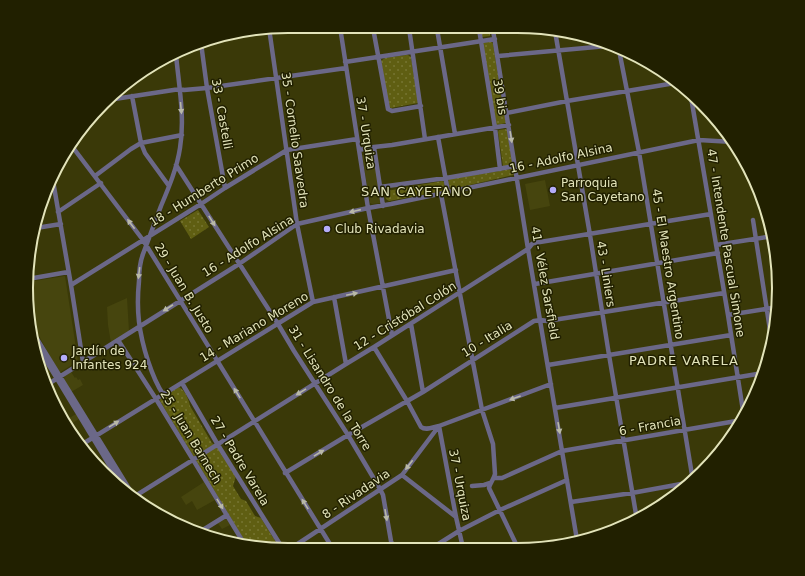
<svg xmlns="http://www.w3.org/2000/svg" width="805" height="576" font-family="'DejaVu Sans',sans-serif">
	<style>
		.built { fill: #46450e }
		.park { fill: url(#park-dots) }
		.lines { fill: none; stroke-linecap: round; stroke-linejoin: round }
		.minor { stroke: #6b6888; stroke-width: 4.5 }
		.oneway { fill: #b9b9a8 }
		.poi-dot { fill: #b4acf9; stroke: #212000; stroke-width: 1.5 }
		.labels { text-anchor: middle; stroke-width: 3; stroke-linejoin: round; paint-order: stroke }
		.street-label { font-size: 12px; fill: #e3e4ba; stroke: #212000 }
		.poi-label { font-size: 12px; fill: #e3e4ba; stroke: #212000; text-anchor: start }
		.neighbourhood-label { font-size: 13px; letter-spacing: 1px; fill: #e3e4ba; stroke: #212000 }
		.rim { fill: none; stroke: #e3e4ba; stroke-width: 2 }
	</style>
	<defs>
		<pattern id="park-dots" width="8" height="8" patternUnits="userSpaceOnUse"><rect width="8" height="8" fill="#5f5e12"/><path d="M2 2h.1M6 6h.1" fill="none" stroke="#767532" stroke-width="1.8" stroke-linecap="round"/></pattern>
	</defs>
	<rect width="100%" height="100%" fill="#3a3908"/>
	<path class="built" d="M374,153L381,203L372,204L370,203L362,155Z
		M545,180L550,206L530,210L525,184Z
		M65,276L78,361L59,373L31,321L28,309V282Z
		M127,298L129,331L111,343L108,325L107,307Z
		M37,350L51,372L43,377L36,351Z
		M71,372L75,378L76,377L78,380L80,379L83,385L71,392L64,380V378L65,376Z
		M76,414L79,419L69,425L66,420Z
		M204,482L215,500L197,510L192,501L186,505L181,497Z
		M224,518L227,520L230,525L222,529L217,522Z"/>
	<path class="park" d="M480,29L490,30V36L482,37Z
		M491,41L493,44L506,123L496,125L483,43Z
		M406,55H408L411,57L418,103L391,108L389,107L381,61L382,60L385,58Z
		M506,129L507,130L513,165L503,166L498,132L499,130Z
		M512,169H513L514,174L513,175L452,189L450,188L448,182L449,179Z
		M442,181L444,182L445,189L443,191L389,201L386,199L385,193L387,191Z
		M198,210L209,227L191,239L180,221Z
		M179,387C185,390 189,400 190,406L212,443L218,447L236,476L233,486L241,499L246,501L255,516L261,518L280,549H271L248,546L160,401V399Z"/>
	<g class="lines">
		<path class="minor" d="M340,27L368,208L392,335
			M269,28L297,224L313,302
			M373,28L388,109L392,111L421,106
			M409,28L425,139
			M437,29L455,134
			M479,29L495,128L500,169
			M493,30L528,249L577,540
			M555,31L590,235L609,355L637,520
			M201,43L207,88L225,188
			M619,50L639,152L693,481
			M498,56L607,46
			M345,62L495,39
			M132,96L141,143L145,153L169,186
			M691,97L728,315L744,417
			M108,100L180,89L184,90L207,88L346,68
			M507,113L567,101L675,83
			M438,137L448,192
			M71,145L143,240L333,549
			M374,147L383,206
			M359,150L374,147L392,145L509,125
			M176,165L278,324L294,351L348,435L380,489L383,495L391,541L394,549
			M52,175L71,285L83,362
			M95,176L131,149L141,143L182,135
			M380,187L446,178L515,166
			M441,194L482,410L493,444L495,474C494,479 490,483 489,488L518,548
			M58,212L101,183
			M753,220L772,343
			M36,228L61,224
			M716,245L773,236
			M28,279L68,272
			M535,284L718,253
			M71,285L201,204L225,188L287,150L357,139
			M334,297L346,364
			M728,315L778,307
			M411,324L423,392
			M29,326L136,500
			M33,339L128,496
			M118,340L156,399L245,545
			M374,347L407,401L421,427C426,431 433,427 439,426L456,517L463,548
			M548,365L731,335
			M182,383L218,445L283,549
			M45,386L239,264L297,224L368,208L391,204L699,140L733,142
			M163,394C156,384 152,373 148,361C139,333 136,311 139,281C139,272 140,262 143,254C149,238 155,222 161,206C169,187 177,168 180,148C185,118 179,86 176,55
			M555,408L763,373
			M81,445L313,302L456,270
			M285,473L348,435L423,392L534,321L541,320L547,321L724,293
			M402,475L456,517
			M494,478H502L562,451L742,420
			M472,486L484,485L490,483
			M132,498L346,364L374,347L528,249L532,244L534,243L711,214
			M571,502L632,493L692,482
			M198,533L227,515
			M432,548L459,531L500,510L567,480
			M290,549L402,475L439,426L551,384"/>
	</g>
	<defs><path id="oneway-solid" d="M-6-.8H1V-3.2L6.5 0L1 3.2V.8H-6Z"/></defs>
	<g class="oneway">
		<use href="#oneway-solid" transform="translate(181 108) rotate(85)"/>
		<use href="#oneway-solid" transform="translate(511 137) rotate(81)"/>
		<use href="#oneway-solid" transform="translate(355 211) rotate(167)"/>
		<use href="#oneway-solid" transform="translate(212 221) rotate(58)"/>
		<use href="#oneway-solid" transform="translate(131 224) rotate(-127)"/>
		<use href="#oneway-solid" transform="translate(139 273) rotate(97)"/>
		<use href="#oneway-solid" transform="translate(352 294) rotate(-12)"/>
		<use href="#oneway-solid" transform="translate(168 308) rotate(147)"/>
		<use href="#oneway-solid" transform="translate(301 392) rotate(148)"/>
		<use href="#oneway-solid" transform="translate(237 393) rotate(-122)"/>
		<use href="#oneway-solid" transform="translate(515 398) rotate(160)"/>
		<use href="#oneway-solid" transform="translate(114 424) rotate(-32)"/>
		<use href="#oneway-solid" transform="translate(559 428) rotate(80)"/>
		<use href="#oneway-solid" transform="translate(319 453) rotate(-31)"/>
		<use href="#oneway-solid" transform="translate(409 465) rotate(127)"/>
		<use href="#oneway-solid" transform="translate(220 504) rotate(59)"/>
		<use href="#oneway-solid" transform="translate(305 504) rotate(-122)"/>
		<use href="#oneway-solid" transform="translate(386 515) rotate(80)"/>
	</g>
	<g class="poi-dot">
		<circle cx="553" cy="190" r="4"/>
		<circle cx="327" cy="229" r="4"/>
		<circle cx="64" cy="358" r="4"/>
	</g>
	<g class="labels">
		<g class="street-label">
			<text transform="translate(500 97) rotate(81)" y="4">39 bis</text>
			<text transform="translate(222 114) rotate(80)" y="4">33 - Castelli</text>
			<text transform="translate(366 133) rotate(81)" y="4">37 - Urquiza</text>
			<text transform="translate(295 140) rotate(82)" y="4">35 - Cornelio Saavedra</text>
			<text transform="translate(561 158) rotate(-12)" y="4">16 - Adolfo Alsina</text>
			<text transform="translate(204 190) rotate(-32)" y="4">18 - Humberto Primo</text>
			<text transform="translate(726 243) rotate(81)" y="4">47 - Intendente Pascual Simone</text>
			<text transform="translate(248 246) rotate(-32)" y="4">16 - Adolfo Alsina</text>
			<text transform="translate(668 264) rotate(81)" y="4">45 - El Maestro Argentino</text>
			<text transform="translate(606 274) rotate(81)" y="4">43 - Liniers</text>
			<text transform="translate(545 283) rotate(80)" y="4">41 - Vélez Sarsfield</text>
			<text transform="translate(184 288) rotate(59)" y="4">29 - Juan B. Justo</text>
			<text transform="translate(405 316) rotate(-32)" y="4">12 - Cristóbal Colón</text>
			<text transform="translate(254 327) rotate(-31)" y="4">14 - Mariano Moreno</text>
			<text transform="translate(487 339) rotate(-32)" y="4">10 - Italia</text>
			<text transform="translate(330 388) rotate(58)" y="4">31 - Lisandro de la Torre</text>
			<text transform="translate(650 426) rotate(-10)" y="4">6 - Francia</text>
			<text transform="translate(191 437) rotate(59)" y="4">25 - Juan Barnech</text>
			<text transform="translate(240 461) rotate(59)" y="4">27 - Padre Varela</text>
			<text transform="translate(460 485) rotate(79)" y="4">37 - Urquiza</text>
			<text transform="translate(356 494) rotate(-34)" y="4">8 - Rivadavia</text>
		</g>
		<g class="poi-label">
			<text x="561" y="187">Parroquia<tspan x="561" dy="14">San Cayetano</tspan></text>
			<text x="335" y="233">Club Rivadavia</text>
			<text x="72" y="355">Jardín de<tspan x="72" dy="14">Infantes 924</tspan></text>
		</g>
		<g class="neighbourhood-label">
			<text x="417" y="196">SAN CAYETANO</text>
			<text x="684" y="365">PADRE VARELA</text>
		</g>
	</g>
	<path d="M0 0H805V576H0ZM288 33H517A255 255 0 0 1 772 288V288A255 255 0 0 1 517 543H288A255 255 0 0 1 33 288V288A255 255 0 0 1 288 33Z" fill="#212000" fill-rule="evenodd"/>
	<path class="rim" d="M288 33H517A255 255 0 0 1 772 288V288A255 255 0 0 1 517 543H288A255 255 0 0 1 33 288V288A255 255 0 0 1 288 33Z"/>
</svg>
